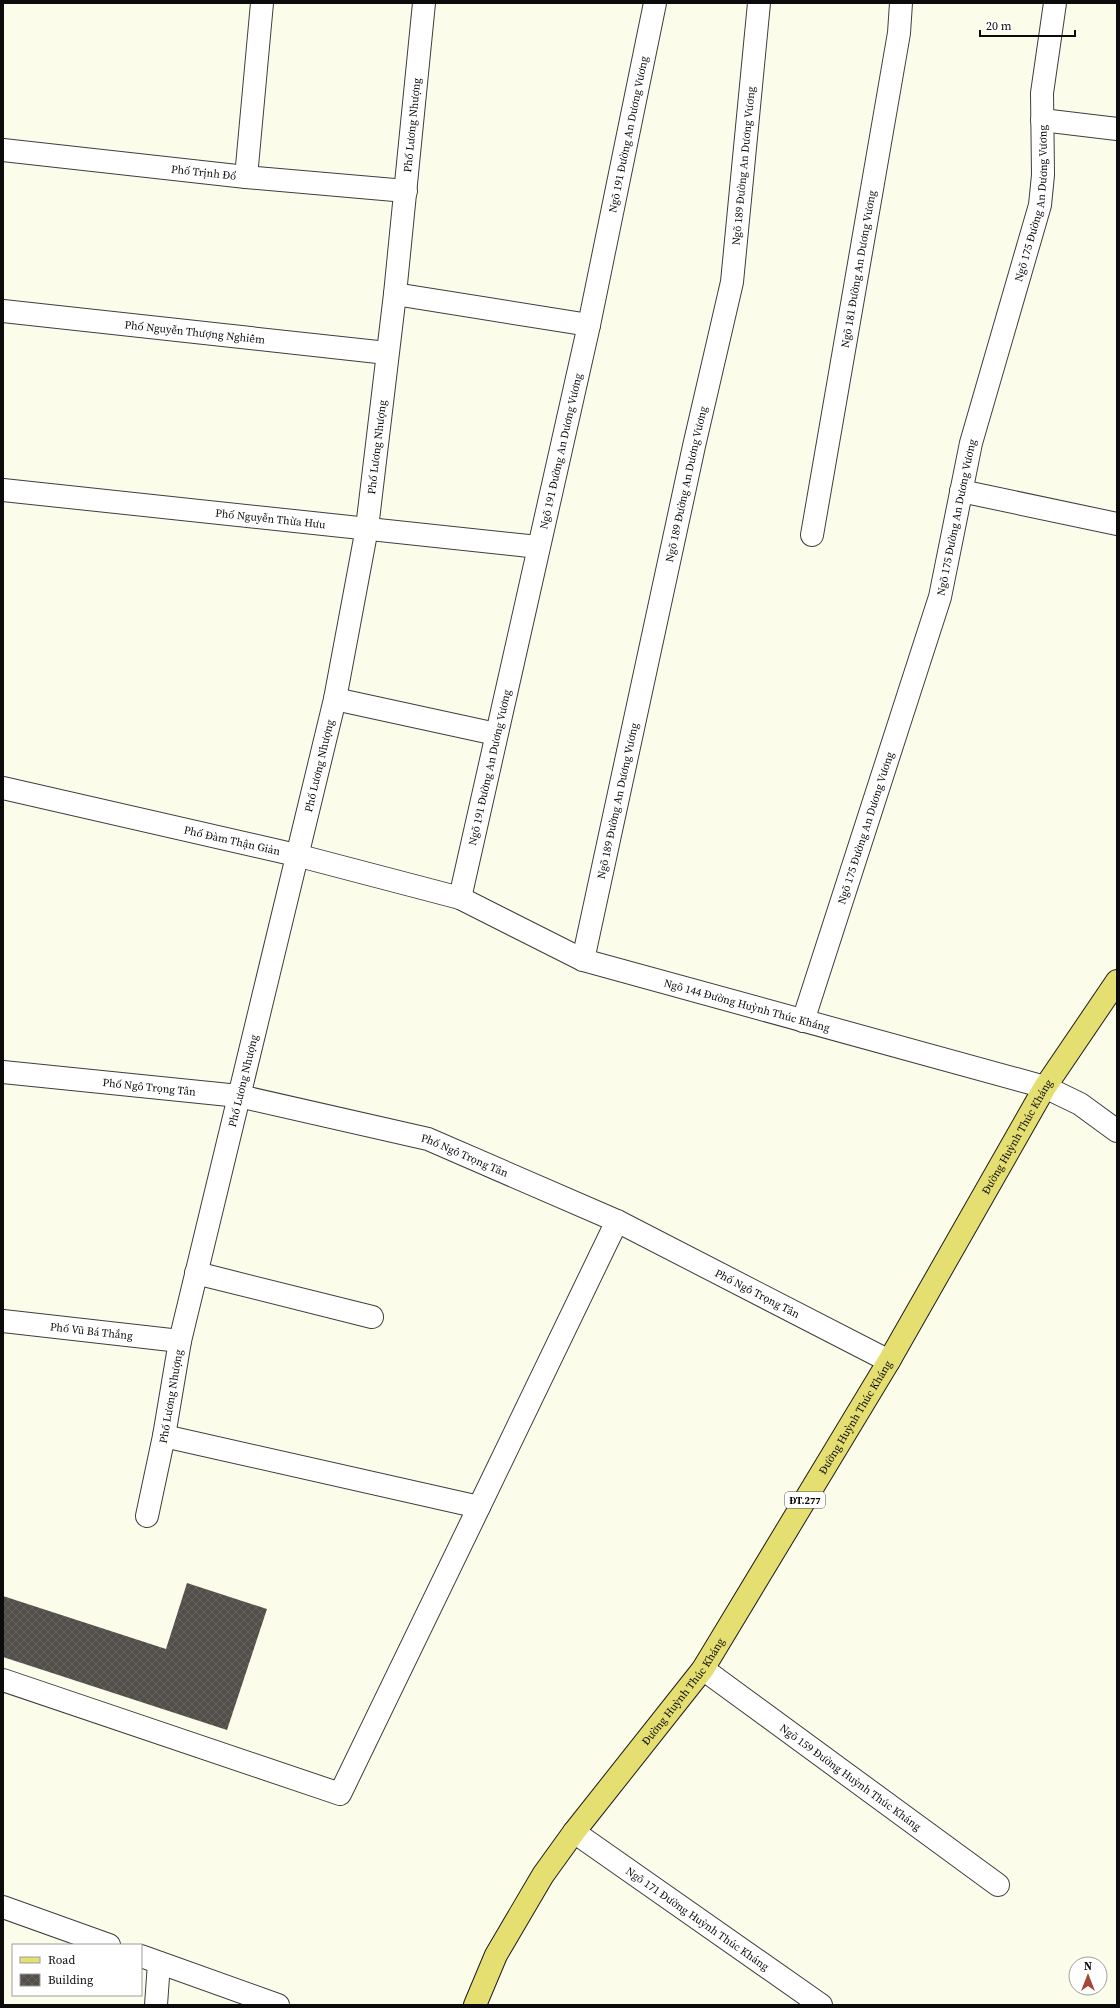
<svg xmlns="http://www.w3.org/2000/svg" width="1120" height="2008" font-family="'Source Serif 4',serif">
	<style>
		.building { fill: url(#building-cross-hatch) }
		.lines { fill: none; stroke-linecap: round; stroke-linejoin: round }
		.minor-casing { stroke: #3e3e3e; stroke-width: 24 }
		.major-casing { stroke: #1c1c1c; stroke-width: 24 }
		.minor { stroke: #fff; stroke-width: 22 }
		.major { stroke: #e5df72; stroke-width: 22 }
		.labels { text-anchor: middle; stroke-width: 4; stroke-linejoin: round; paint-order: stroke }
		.shield { fill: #fff; stroke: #545454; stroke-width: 1 }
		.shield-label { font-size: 10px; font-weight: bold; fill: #0b0b0b }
		.street-label { font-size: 11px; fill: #0b0b0b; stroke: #fff }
	</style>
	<defs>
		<pattern id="building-cross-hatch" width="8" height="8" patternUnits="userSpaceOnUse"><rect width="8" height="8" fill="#524e49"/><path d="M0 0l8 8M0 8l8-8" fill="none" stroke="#66635f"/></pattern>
	</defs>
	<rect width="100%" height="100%" fill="#fcfceb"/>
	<path class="building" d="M187,1583L267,1609L227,1730L3,1657V1596L166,1649Z"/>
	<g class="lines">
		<defs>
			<g id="minor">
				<path d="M1042,120L1117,129"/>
				<path id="s1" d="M3,150L246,177L406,191"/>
				<path d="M246,177L262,3"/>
				<path d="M395,294L589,325"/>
				<path id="s2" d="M3,311L387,353"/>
				<path id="s3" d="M3,490L538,547"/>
				<path d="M961,491L1117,524"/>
				<path id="s4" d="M812,535L899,33L901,3"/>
				<path d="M335,699L496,734"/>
				<path id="s5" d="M3,788L296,855L460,898L583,960L1045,1087L1080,1104L1117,1131"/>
				<path id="s6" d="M460,898L589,325L655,3"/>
				<path id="s7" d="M583,960L694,446L732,282L759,3"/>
				<path id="s8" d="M803,1021L940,597L971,443L1040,205L1043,175L1042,93L1055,3"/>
				<path id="s9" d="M3,1072L239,1096L428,1139L617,1221L889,1361"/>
				<path d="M196,1273L372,1317"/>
				<path id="s10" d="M3,1321L180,1341"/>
				<path d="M164,1436L479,1507L617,1221"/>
				<path id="s11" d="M147,1516L164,1436L180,1341L335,699L367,528L395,294L424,3"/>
				<path id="s12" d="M703,1669L998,1885"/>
				<path d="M3,1680L340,1794L479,1507"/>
				<path id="s13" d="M574,1832L821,2005"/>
				<path d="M3,1907L109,1945"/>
				<path d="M141,1956L278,2005"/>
				<path d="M156,2005L159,1963"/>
			</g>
			<g id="major">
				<path id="s14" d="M475,2005L496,1955L543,1875L574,1832L703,1669L889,1361L1045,1087L1117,981"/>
			</g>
		</defs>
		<use href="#minor" class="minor-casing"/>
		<use href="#major" class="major-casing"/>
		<use href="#minor" class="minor"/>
		<use href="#major" class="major"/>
	</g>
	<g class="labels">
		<rect class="shield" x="785" y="1492" width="40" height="16" rx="3"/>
		<g class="shield-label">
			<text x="805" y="1504">ĐT.277</text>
		</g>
		<g class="street-label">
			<text dy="4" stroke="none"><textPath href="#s11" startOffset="1418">Phố Lương Nhượng</textPath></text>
			<text dy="4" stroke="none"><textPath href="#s6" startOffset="782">Ngõ 191 Đường An Dương Vương</textPath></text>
			<text dy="4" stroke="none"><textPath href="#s7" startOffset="811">Ngõ 189 Đường An Dương Vương</textPath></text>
			<text dy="4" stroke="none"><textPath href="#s1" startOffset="202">Phố Trịnh Đổ</textPath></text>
			<text dy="4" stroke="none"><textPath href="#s8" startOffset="851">Ngõ 175 Đường An Dương Vương</textPath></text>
			<text dy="4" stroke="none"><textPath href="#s4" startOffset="270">Ngõ 181 Đường An Dương Vương</textPath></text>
			<text dy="4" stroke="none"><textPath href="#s2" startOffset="193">Phố Nguyễn Thượng Nghiêm</textPath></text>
			<text dy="4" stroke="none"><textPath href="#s11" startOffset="1094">Phố Lương Nhượng</textPath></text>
			<text dy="4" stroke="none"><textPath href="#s6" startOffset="458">Ngõ 191 Đường An Dương Vương</textPath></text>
			<text dy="4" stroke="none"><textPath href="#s7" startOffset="487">Ngõ 189 Đường An Dương Vương</textPath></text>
			<text dy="4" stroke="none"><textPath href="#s8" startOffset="527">Ngõ 175 Đường An Dương Vương</textPath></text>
			<text dy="4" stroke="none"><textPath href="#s3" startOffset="269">Phố Nguyễn Thừa Hưu</textPath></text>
			<text dy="4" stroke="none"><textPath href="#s11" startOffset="770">Phố Lương Nhượng</textPath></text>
			<text dy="4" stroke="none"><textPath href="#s6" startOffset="134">Ngõ 191 Đường An Dương Vương</textPath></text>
			<text dy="4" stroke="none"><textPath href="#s7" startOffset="163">Ngõ 189 Đường An Dương Vương</textPath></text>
			<text dy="4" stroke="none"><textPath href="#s8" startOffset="203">Ngõ 175 Đường An Dương Vương</textPath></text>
			<text dy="4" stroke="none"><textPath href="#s5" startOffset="235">Phố Đàm Thận Giản</textPath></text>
			<text dy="4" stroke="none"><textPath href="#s5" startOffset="778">Ngõ 144 Đường Huỳnh Thúc Kháng</textPath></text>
			<text dy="4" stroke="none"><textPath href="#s11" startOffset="446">Phố Lương Nhượng</textPath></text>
			<text dy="4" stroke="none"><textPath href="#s9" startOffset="147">Phố Ngô Trọng Tân</textPath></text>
			<text dy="4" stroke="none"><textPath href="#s14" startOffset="1026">Đường Huỳnh Thúc Kháng</textPath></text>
			<text dy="4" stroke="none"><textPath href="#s9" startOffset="471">Phố Ngô Trọng Tân</textPath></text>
			<text dy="4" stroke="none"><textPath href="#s9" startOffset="795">Phố Ngô Trọng Tân</textPath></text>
			<text dy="4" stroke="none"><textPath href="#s10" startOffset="89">Phố Vũ Bá Thắng</textPath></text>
			<text dy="4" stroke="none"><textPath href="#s11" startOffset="122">Phố Lương Nhượng</textPath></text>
			<text dy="4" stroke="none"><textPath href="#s14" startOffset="702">Đường Huỳnh Thúc Kháng</textPath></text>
			<text dy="4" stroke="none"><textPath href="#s14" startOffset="378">Đường Huỳnh Thúc Kháng</textPath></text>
			<text dy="4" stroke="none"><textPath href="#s12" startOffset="183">Ngõ 159 Đường Huỳnh Thúc Kháng</textPath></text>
			<text dy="4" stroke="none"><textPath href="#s13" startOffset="151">Ngõ 171 Đường Huỳnh Thúc Kháng</textPath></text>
		</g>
	</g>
	<rect width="1120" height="2008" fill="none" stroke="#0b0b0b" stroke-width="8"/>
	<rect x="12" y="1944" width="130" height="52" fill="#ffffff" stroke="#9d9d9d"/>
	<rect x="20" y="1957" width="20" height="6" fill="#e5df72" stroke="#9d9d9d"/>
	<text x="48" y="1964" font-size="12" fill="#0b0b0b">Road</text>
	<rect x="20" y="1974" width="20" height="12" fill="url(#building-cross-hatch)" stroke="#9d9d9d"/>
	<text x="48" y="1984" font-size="12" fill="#0b0b0b">Building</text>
	<g transform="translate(1088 1976)"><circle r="19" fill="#ffffff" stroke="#9d9d9d"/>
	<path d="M0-3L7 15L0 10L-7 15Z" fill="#a74636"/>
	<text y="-6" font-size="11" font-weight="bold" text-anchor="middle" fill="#0b0b0b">N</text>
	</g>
	<path d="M980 30v6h95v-6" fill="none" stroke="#0b0b0b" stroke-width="2"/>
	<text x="986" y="30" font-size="12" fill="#0b0b0b" stroke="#ffffff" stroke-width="3" paint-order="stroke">20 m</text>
</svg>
